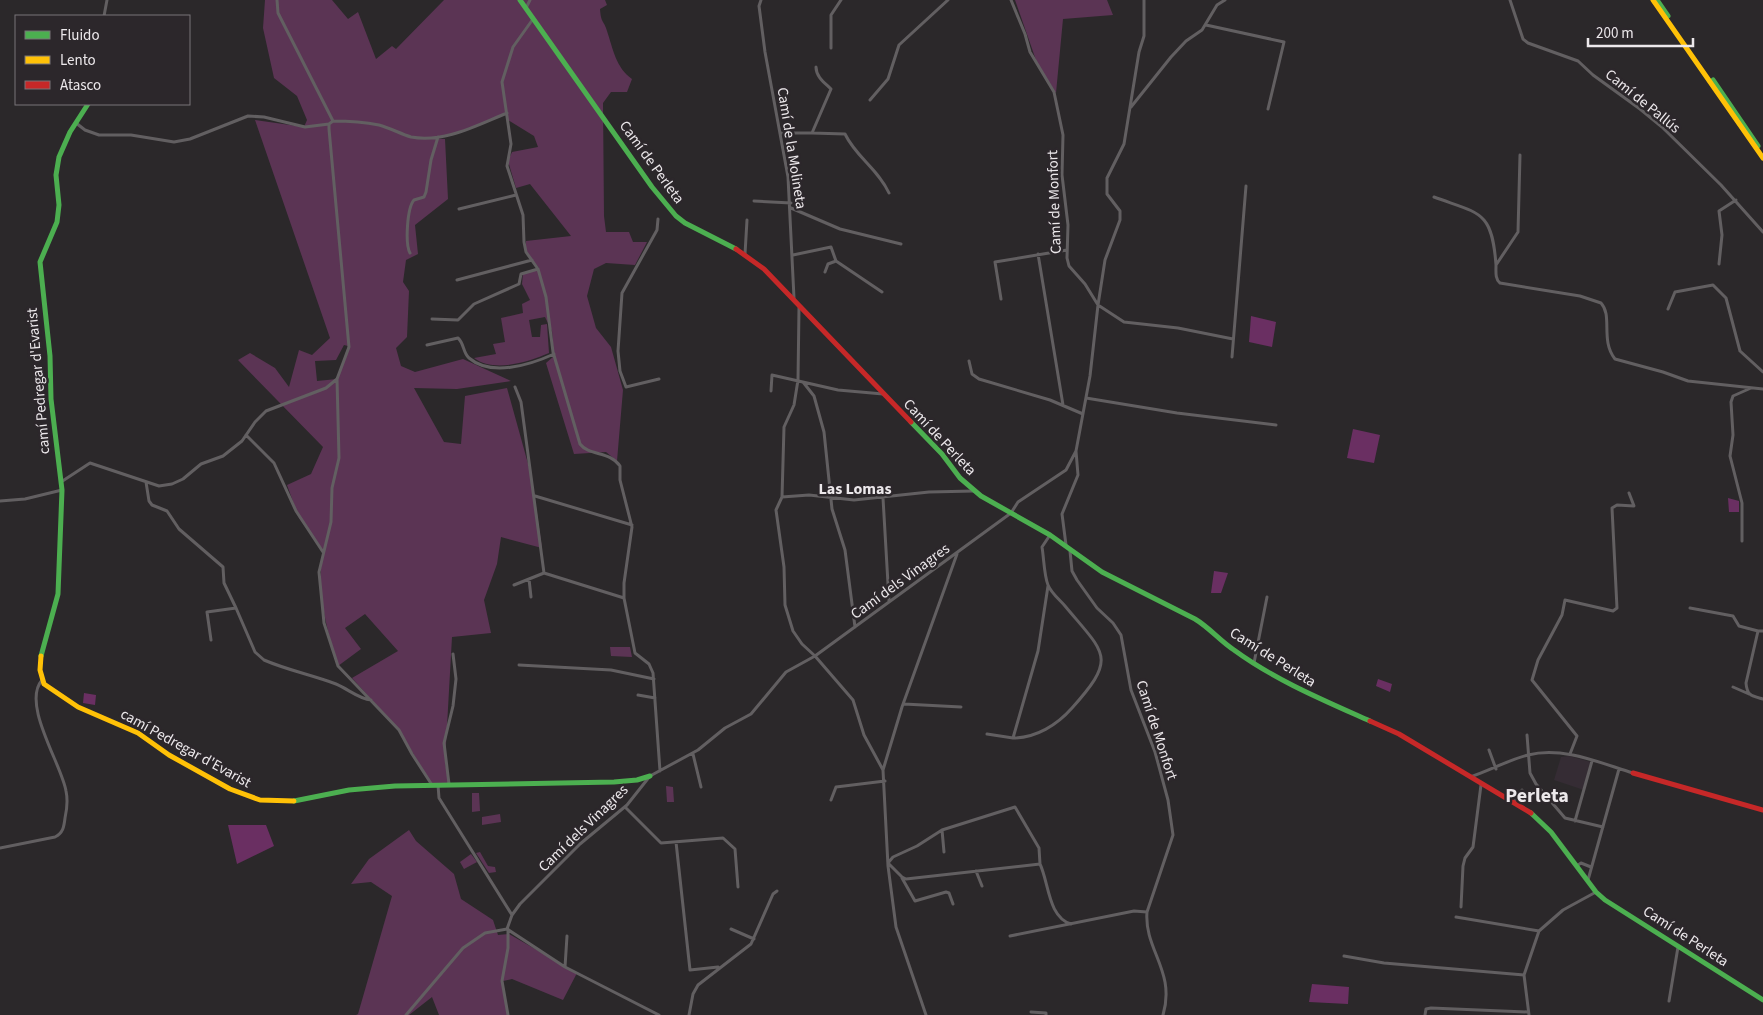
<svg xmlns="http://www.w3.org/2000/svg" width="1763" height="1015" font-family="'Source Sans 3',sans-serif">
	<style>
		.built { fill: #352c34 }
		.green { fill: #5b3454; fill-rule: evenodd }
		.water { fill: #6a2f62 }
		.lines { fill: none; stroke-linecap: round; stroke-linejoin: round }
		.street { stroke: #625f61; stroke-width: 3 }
		.fast { stroke: #4caf50; stroke-width: 5 }
		.slow { stroke: #ffc107; stroke-width: 5 }
		.jam { stroke: #c62828; stroke-width: 5 }
		.labels { text-anchor: middle; stroke-width: 5; stroke-linejoin: round; paint-order: stroke }
		.street-label { font-size: 15px; fill: #ece8eb; stroke: #2c272b }
		.neighbourhood-label { font-size: 16px; font-weight: bold; fill: #ece8eb; stroke: #2c272b }
		.district-label { font-size: 20px; font-weight: bold; fill: #ece8eb; stroke: #2c272b }
	</style>
	<rect width="100%" height="100%" fill="#2b282a"/>
	<path class="built" d="M1569,756L1591,762L1584,790L1554,780L1561,757Z"/>
	<path class="green" d="M265,0H332L348,19L358,12L376,59L392,46L396,49L444,0H605L607,5L600,9C601,24 604,20 607,31C613,49 616,68 632,79L627,92H611L603,103L604,216L606,232H629L633,242H647L635,265L606,263L594,269L587,296L596,328L611,347L623,390L617,461L606,452L574,454L546,363L554,356L552,331L545,317L529,320L532,337H540L541,325L547,324L549,353C528,362 494,373 474,358L496,354L493,344L505,342L501,318L523,313L522,304L530,300L522,284L523,273L539,268L526,252V241L571,236L530,184L516,188L508,161L512,152L538,147L534,136L508,120L507,113L453,135L431,138L445,139L448,199L415,225L418,254L406,260L403,282L409,291L407,337L396,348L401,366L415,372L463,359L511,381L457,389L414,388L444,442L461,444L465,396L507,388L532,478L542,548L501,537L497,564L484,600L491,633L452,637L445,762L449,784L431,783L399,730L352,678L398,651L365,614L345,628L361,649L338,666C326,627 316,591 323,550L299,518L287,485L311,474L323,447L238,360L250,353L275,368L289,387L299,350L312,355L330,338L255,120L304,127L307,120L297,96L274,78L263,28ZM344,345L348,346L337,379L317,381L315,361L336,360Z
		M1015,0H1107L1113,15L1063,19L1056,93L1037,63Z
		M610,647H630L632,657L611,656Z
		M666,786L673,787L674,802H667Z
		M472,793H479L480,811L472,812Z
		M500,814L501,822L482,825V817Z
		M409,830L416,841L454,874L461,899L493,920L498,935L509,934L577,973L563,1000L512,979L503,981L508,1015H439L432,997L409,1015H356L358,1014L392,896L371,882L351,884L369,859Z
		M480,852L488,866L495,867L496,872L489,873L476,853Z
		M471,854L477,862L464,869L460,862Z"/>
	<path class="water" d="M1251,316L1276,322L1272,347L1249,342Z
		M1353,429L1380,435L1374,463L1347,458Z
		M1728,498L1739,501V512H1729Z
		M1214,571L1228,573L1221,593H1211Z
		M1378,679L1392,684L1390,692L1376,686Z
		M84,693L96,695L95,705L83,703Z
		M228,825H266L274,846L237,864Z
		M1312,984L1349,987L1348,1004L1309,1002Z"/>
	<g class="lines">
		<path class="street" d="M277,0L278,13L333,121
			M761,0L759,6L765,52L788,177L794,298
			M1011,0L1025,34L1030,52L1054,92L1063,135L1062,175L1068,225L1067,258L1069,266L1085,284L1098,305L1090,376L1076,451L1078,475L1062,514L1066,545
			M1144,0V36L1139,52L1124,144L1107,178V194L1120,211V220L1105,260L1098,305L1124,322L1178,328L1233,339
			M1510,0L1523,39L1528,43L1578,61L1593,75L1640,109L1662,127L1721,185L1763,232
			M526,8L530,0
			M104,16L107,0
			M533,19L513,47L502,82L511,144L507,166L523,215L524,242L526,252L538,269L546,297L553,352L580,444C589,456 610,451 620,466V480L632,527L624,583V598L635,653L649,664L653,673L660,771
			M1206,25L1284,42L1268,109
			M831,48V15L841,0
			M870,100L888,79L899,45L948,0
			M1131,107L1171,57L1186,41L1202,30L1217,5L1225,0
			M76,123L85,130L99,135H131L174,142L190,139L248,116L264,117L305,127L329,124
			M780,133H812L831,89C825,83 816,77 816,67
			M812,133L845,134C856,157 878,169 889,193
			M1434,197C1480,214 1492,210 1496,265C1496,272 1495,279 1500,283L1580,296L1601,303C1613,316 1600,340 1615,359L1663,372L1688,381L1763,389
			M754,201L791,203
			M791,208L840,229L901,244
			M459,209L516,195
			M658,219L657,230L622,293L618,351L620,371L626,387L659,379
			M410,253C405,244 407,208 414,200L424,197L426,192L431,160L438,137
			M745,254L747,220
			M1038,254L1063,405
			M793,255L831,247L836,261L828,264L825,272
			M836,261L882,292
			M1719,264L1722,235L1719,211L1736,200
			M1496,265L1518,232L1520,155
			M457,280L532,260
			M1001,299L995,262L1067,250
			M799,308L798,380L794,405L784,427L782,497L776,510L784,567L785,605L793,631L802,644L815,656L853,700L864,735L883,770L888,866L896,927L926,1015
			M1668,309L1675,292L1713,285L1726,298L1740,351L1763,372
			M432,319L458,320L474,304L519,284L521,274L538,269
			M427,345L458,338C464,343 463,353 469,358C491,377 530,365 554,354
			M1232,357L1246,186
			M969,361L972,374L979,379L1050,400L1083,414
			M803,382L814,396L824,432L832,509L845,550L855,627
			M515,387L521,402L544,573L624,598
			M771,391L772,375L838,390L883,394
			M1086,398L1177,413L1276,425
			M246,435L274,463L296,511L323,552
			M61,482L90,463L159,486L172,484L183,479L201,464L223,456L242,441L255,422L266,411L326,388L337,379
			M146,482L149,501L152,505L167,511L179,529L223,567L224,583L236,608
			M535,496L632,525
			M782,497L809,495L854,500L929,492L974,491
			M883,498L889,601
			M0,501L25,499L62,490
			M1742,541V503L1730,456L1733,435L1731,402L1733,396L1751,388
			M1070,551L1072,571L1077,580L1097,608L1113,623L1121,635L1131,690L1155,752L1168,800L1173,835L1147,912C1144,950 1176,971 1163,1015
			M529,579L531,597
			M514,585L544,573
			M1690,608L1733,616L1739,626L1758,631L1746,683C1747,696 1752,696 1763,699
			M1758,631H1763
			M211,640L207,612L236,608L255,652L264,660C287,670 312,675 336,684C348,689 359,699 371,700
			M1254,663L1267,597
			M519,665L611,670L654,679
			M1733,687L1749,694
			M638,695L655,698
			M904,704L961,707
			M987,734L1013,738L1038,651L1048,586
			M1527,735L1530,773L1536,784L1565,818L1603,827
			M1013,738C1036,738 1057,725 1072,708C1118,657 1105,654 1065,606C1060,600 1051,593 1048,585C1044,575 1044,559 1042,547L1050,535
			M1489,750L1496,769
			M693,754L701,787
			M1570,754L1577,736L1532,680L1538,660L1562,615L1565,600L1613,611L1617,608L1612,508L1617,505L1634,506L1629,493
			M883,770L902,707L957,554
			M1470,777C1489,771 1508,760 1528,755C1563,746 1600,763 1633,773
			M449,784L444,743L453,706L456,679L453,654
			M432,785L412,754L399,730L338,666L324,623L319,572L331,522L332,488L339,458L337,379L349,347L329,129V124L333,121C348,121 364,122 379,125C390,128 401,134 411,137C445,143 477,125 507,113
			M438,785L439,798L512,915
			M831,800L836,787L885,781
			M1514,802L1522,790
			M625,807L661,843L723,838L735,849L738,887
			M1575,821L1592,761
			M942,830L944,852
			M676,842L690,970L718,967
			M0,848L55,837C63,833 64,827 65,818C67,809 68,800 66,791C62,765 21,704 42,680
			M1040,864L1039,848L1015,807L942,830L917,846L893,857L888,863L902,877L906,879L1040,864C1049,883 1048,917 1071,924
			M1578,865L1581,863L1591,867
			M976,871L982,886
			M902,878L915,901L946,892L949,893L953,904
			M1588,880L1619,769
			M1461,907L1463,866L1465,858L1473,847L1481,785
			M1456,917L1539,931
			M507,929L565,967L659,1015
			M508,929V948L502,981L508,1015
			M731,929L754,939
			M1010,936L1134,911L1147,912
			M1344,956L1384,963L1524,975
			M565,967L567,936
			M1669,1001L1678,947
			M1031,1012L1046,1013V1015
			M406,1015L463,948L485,933L507,929L512,915L520,904L580,844L627,805L650,776L698,750L725,728L751,714L786,672L815,656L1011,513L1018,502L1066,470L1076,451
			M689,1015L693,994L698,985L751,944L773,894L777,891
			M1425,1015L1426,1009L1431,1008L1528,1012
			M1529,1015L1524,975L1539,931L1563,910L1596,892"/>
		<path class="fast" d="M520,0L652,187L676,216L685,223L736,249
			M1657,0L1668,16
			M1713,80L1758,146
			M911,422L942,454L960,478L981,496L1050,535L1102,572L1195,619C1210,628 1220,641 1234,650C1275,680 1323,700 1370,721
			M41,656L58,594L62,490L51,399L50,356L40,262L57,222L59,205L56,175L59,157L70,132L88,104
			M294,801L349,790L395,786L614,782L637,780L650,776
			M1531,813L1551,832L1596,892L1605,900L1763,1000"/>
		<path class="slow" d="M1653,0L1763,158
			M41,656L40,670L44,684L78,707L138,733L169,755L230,789L260,800L294,801"/>
		<path class="jam" d="M736,249L764,269L911,422
			M1370,721L1399,734L1531,813
			M1633,773L1763,810"/>
	</g>
	<g class="labels">
		<g class="street-label">
			<text transform="translate(1643 101) rotate(39)" y="5">Camí de Pallús</text>
			<text transform="translate(792 148) rotate(81)" y="5">Camí de la Molineta</text>
			<text transform="translate(652 162) rotate(54)" y="5">Camí de Perleta</text>
			<text transform="translate(1054 202) rotate(-92)" y="5">Camí de Monfort</text>
			<text transform="translate(38 381) rotate(-95)" y="5">camí Pedregar d'Evarist</text>
			<text transform="translate(940 437) rotate(47)" y="5">Camí de Perleta</text>
			<text transform="translate(900 581) rotate(-36)" y="5">Camí dels Vinagres</text>
			<text transform="translate(1273 657) rotate(32)" y="5">Camí de Perleta</text>
			<text transform="translate(1157 730) rotate(72)" y="5">Camí de Monfort</text>
			<text transform="translate(186 748) rotate(29)" y="5">camí Pedregar d'Evarist</text>
			<text transform="translate(583 828) rotate(-44)" y="5">Camí dels Vinagres</text>
			<text transform="translate(1686 936) rotate(33)" y="5">Camí de Perleta</text>
		</g>
		<g class="neighbourhood-label">
			<text x="855" y="494">Las Lomas</text>
		</g>
		<g class="district-label">
			<text x="1537" y="802">Perleta</text>
		</g>
	</g>
	<rect x="15" y="15" width="175" height="90" fill="#2c272b" stroke="#797478"/>
	<rect x="25" y="31" width="25" height="8" fill="#4caf50" stroke="#797478"/>
	<text x="60" y="40" font-size="15" fill="#ece8eb">Fluido</text>
	<rect x="25" y="56" width="25" height="8" fill="#ffc107" stroke="#797478"/>
	<text x="60" y="65" font-size="15" fill="#ece8eb">Lento</text>
	<rect x="25" y="81" width="25" height="8" fill="#c62828" stroke="#797478"/>
	<text x="60" y="90" font-size="15" fill="#ece8eb">Atasco</text>
	<path d="M1588 38v8h105v-8" fill="none" stroke="#ece8eb" stroke-width="2.5"/>
	<text x="1596" y="38" font-size="15" fill="#ece8eb" stroke="#2c272b" stroke-width="4" paint-order="stroke">200 m</text>
</svg>
